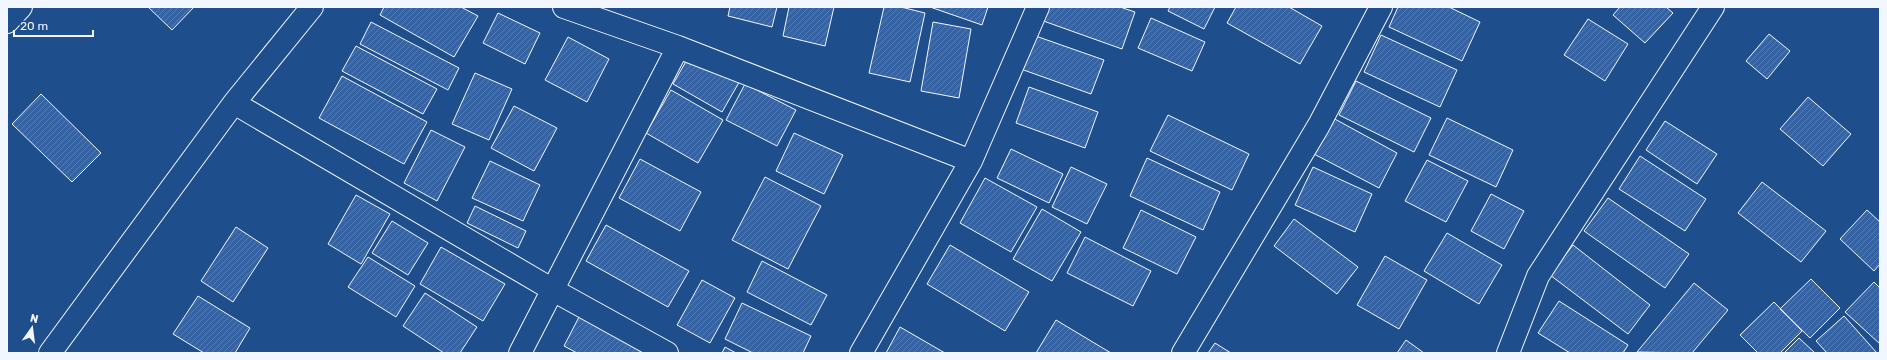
<svg xmlns="http://www.w3.org/2000/svg" width="1887" height="360" font-family="Rubik,sans-serif">
	<style>
		.building { fill: url(#building-hatch); stroke: #f2f6ff }
		.lines { fill: none; stroke-linecap: round; stroke-linejoin: round }
		.street-casing { stroke: #f2f6ff; stroke-width: 24 }
		.street { stroke: #1f4e8c; stroke-width: 22 }
	</style>
	<defs>
		<pattern id="building-hatch" width="6" height="6" patternUnits="userSpaceOnUse"><rect width="6" height="6" fill="#3563a3"/><path d="M-1 1l2-2M0 6l6-6M5 7l2-2" fill="none" stroke="#537ab1"/></pattern>
	</defs>
	<rect width="100%" height="100%" fill="#1f4e8c"/>
	<path class="building" d="M148,7H194L172,30Z
		M384,7H461L478,16L454,57L380,15Z
		M730,7H777L772,27L728,16Z
		M789,7H834L825,46L783,36Z
		M884,7H901L925,13L910,82L869,73Z
		M930,7H988L982,25Z
		M1039,7H1120L1135,12L1122,49L1035,18Z
		M1170,7H1215L1204,29L1168,11Z
		M1236,7H1289L1322,26L1300,64L1227,23Z
		M1398,7H1449L1480,22L1462,61L1389,27Z
		M1620,7H1666L1673,13L1645,43L1613,15Z
		M498,13L540,33L525,64L483,43Z
		M1151,18L1205,42L1192,71L1138,48Z
		M1588,19L1628,44L1605,81L1564,55Z
		M371,22L459,68L448,90L360,44Z
		M933,22L971,29L959,98L921,91Z
		M1030,34L1104,60L1091,94L1018,68Z
		M1769,34L1790,51L1767,79L1746,61Z
		M1381,35L1457,70L1440,107L1364,72Z
		M568,37L609,59L587,102L545,80Z
		M356,46L437,89L423,114L342,71Z
		M692,51L741,79L722,112L673,84Z
		M475,73L512,89L489,140L452,124Z
		M342,76L427,122L404,164L319,118Z
		M1356,81L1431,118L1414,152L1339,115Z
		M745,84L796,110L777,146L726,120Z
		M1029,87L1098,112L1085,148L1016,123Z
		M671,90L723,120L698,163L646,133Z
		M41,94L101,153L72,182L12,124Z
		M1808,97L1851,134L1823,166L1780,129Z
		M514,106L557,128L534,171L491,148Z
		M1168,115L1249,154L1232,190L1150,151Z
		M1333,118L1397,153L1379,188L1314,154Z
		M1447,118L1513,150L1496,187L1429,155Z
		M1665,121L1717,154L1697,184L1646,150Z
		M431,130L465,147L437,201L404,183Z
		M794,133L843,155L824,194L776,171Z
		M1011,149L1063,174L1049,203L997,178Z
		M1640,156L1706,199L1685,231L1619,189Z
		M1147,158L1220,192L1203,230L1130,196Z
		M640,159L701,192L680,231L619,198Z
		M1427,160L1468,181L1446,222L1405,201Z
		M490,161L540,185L523,221L472,198Z
		M1071,167L1107,184L1087,224L1052,207Z
		M1313,167L1372,194L1355,232L1295,205Z
		M765,177L821,206L788,269L732,240Z
		M985,178L1037,207L1011,252L960,223Z
		M1762,182L1826,231L1801,262L1738,213Z
		M1491,194L1524,211L1504,249L1471,231Z
		M356,195L390,214L361,264L328,244Z
		M1608,198L1689,254L1665,288L1584,231Z
		M475,206L526,231L518,248L467,223Z
		M1042,209L1081,232L1052,281L1013,259Z
		M1141,210L1196,237L1177,274L1123,248Z
		M1867,210L1880,222V264L1874,271L1840,239Z
		M1294,219L1358,267L1337,294L1274,246Z
		M392,221L428,243L408,275L372,253Z
		M606,225L689,271L668,307L586,261Z
		M236,227L268,248L233,302L201,281Z
		M1447,233L1502,265L1479,304L1424,271Z
		M1085,237L1151,271L1133,306L1067,273Z
		M950,245L1029,292L1005,331L927,284Z
		M1573,245L1650,305L1628,334L1550,275Z
		M441,247L505,284L483,321L420,284Z
		M1385,256L1427,280L1399,329L1357,305Z
		M368,257L415,286L396,317L348,287Z
		M762,261L827,295L811,325L747,292Z
		M1811,279L1840,308L1810,338L1780,309Z
		M702,280L735,298L710,343L677,325Z
		M1874,282L1880,288V344L1845,312Z
		M1694,283L1728,310L1692,353L1637,352Z
		M425,293L477,327L460,353H444L403,326Z
		M198,296L250,328L235,353H204L173,334Z
		M1559,301L1628,345L1623,353H1570L1538,333Z
		M1774,302L1802,331L1780,353H1758L1740,335Z
		M742,303L811,336L803,353H753L725,339Z
		M1844,316L1877,353H1827L1816,341Z
		M579,317L644,351L643,353H577L564,346Z
		M1056,320L1111,353H1036Z
		M900,327L945,353H886Z
		M1799,338L1815,353H1784Z
		M1406,340L1424,353H1397Z
		M1215,343L1231,353H1208Z
		M725,347L736,353H722Z"/>
	<g class="lines">
		<defs>
			<path id="street" d="M564,7L678,47L971,161
				M7,22L21,7
				M234,103L553,290L667,353
				M50,353L234,103L312,7
				M520,353L678,47
				M861,353L971,161L1038,7
				M1183,353L1319,125L1381,7
				M1508,353L1538,276L1713,7"/>
		</defs>
		<use href="#street" class="street-casing"/>
		<use href="#street" class="street"/>
	</g>
	<rect width="1887" height="360" fill="none" stroke="#f2f6ff" stroke-width="16"/>
	<g transform="translate(32 328) rotate(14)" stroke="#1f4e8c" stroke-width="3" paint-order="stroke">
	<path d="M0-3L7 15L0 10L-7 15Z" fill="#f2f6ff"/>
	<text y="-6" font-size="11" font-weight="bold" text-anchor="middle" fill="#f2f6ff">N</text>
	</g>
	<path d="M14 30v6h79v-6" fill="none" stroke="#f2f6ff" stroke-width="2"/>
	<text x="20" y="30" font-size="12" fill="#f2f6ff" stroke="#1f4e8c" stroke-width="3" paint-order="stroke">20 m</text>
</svg>
